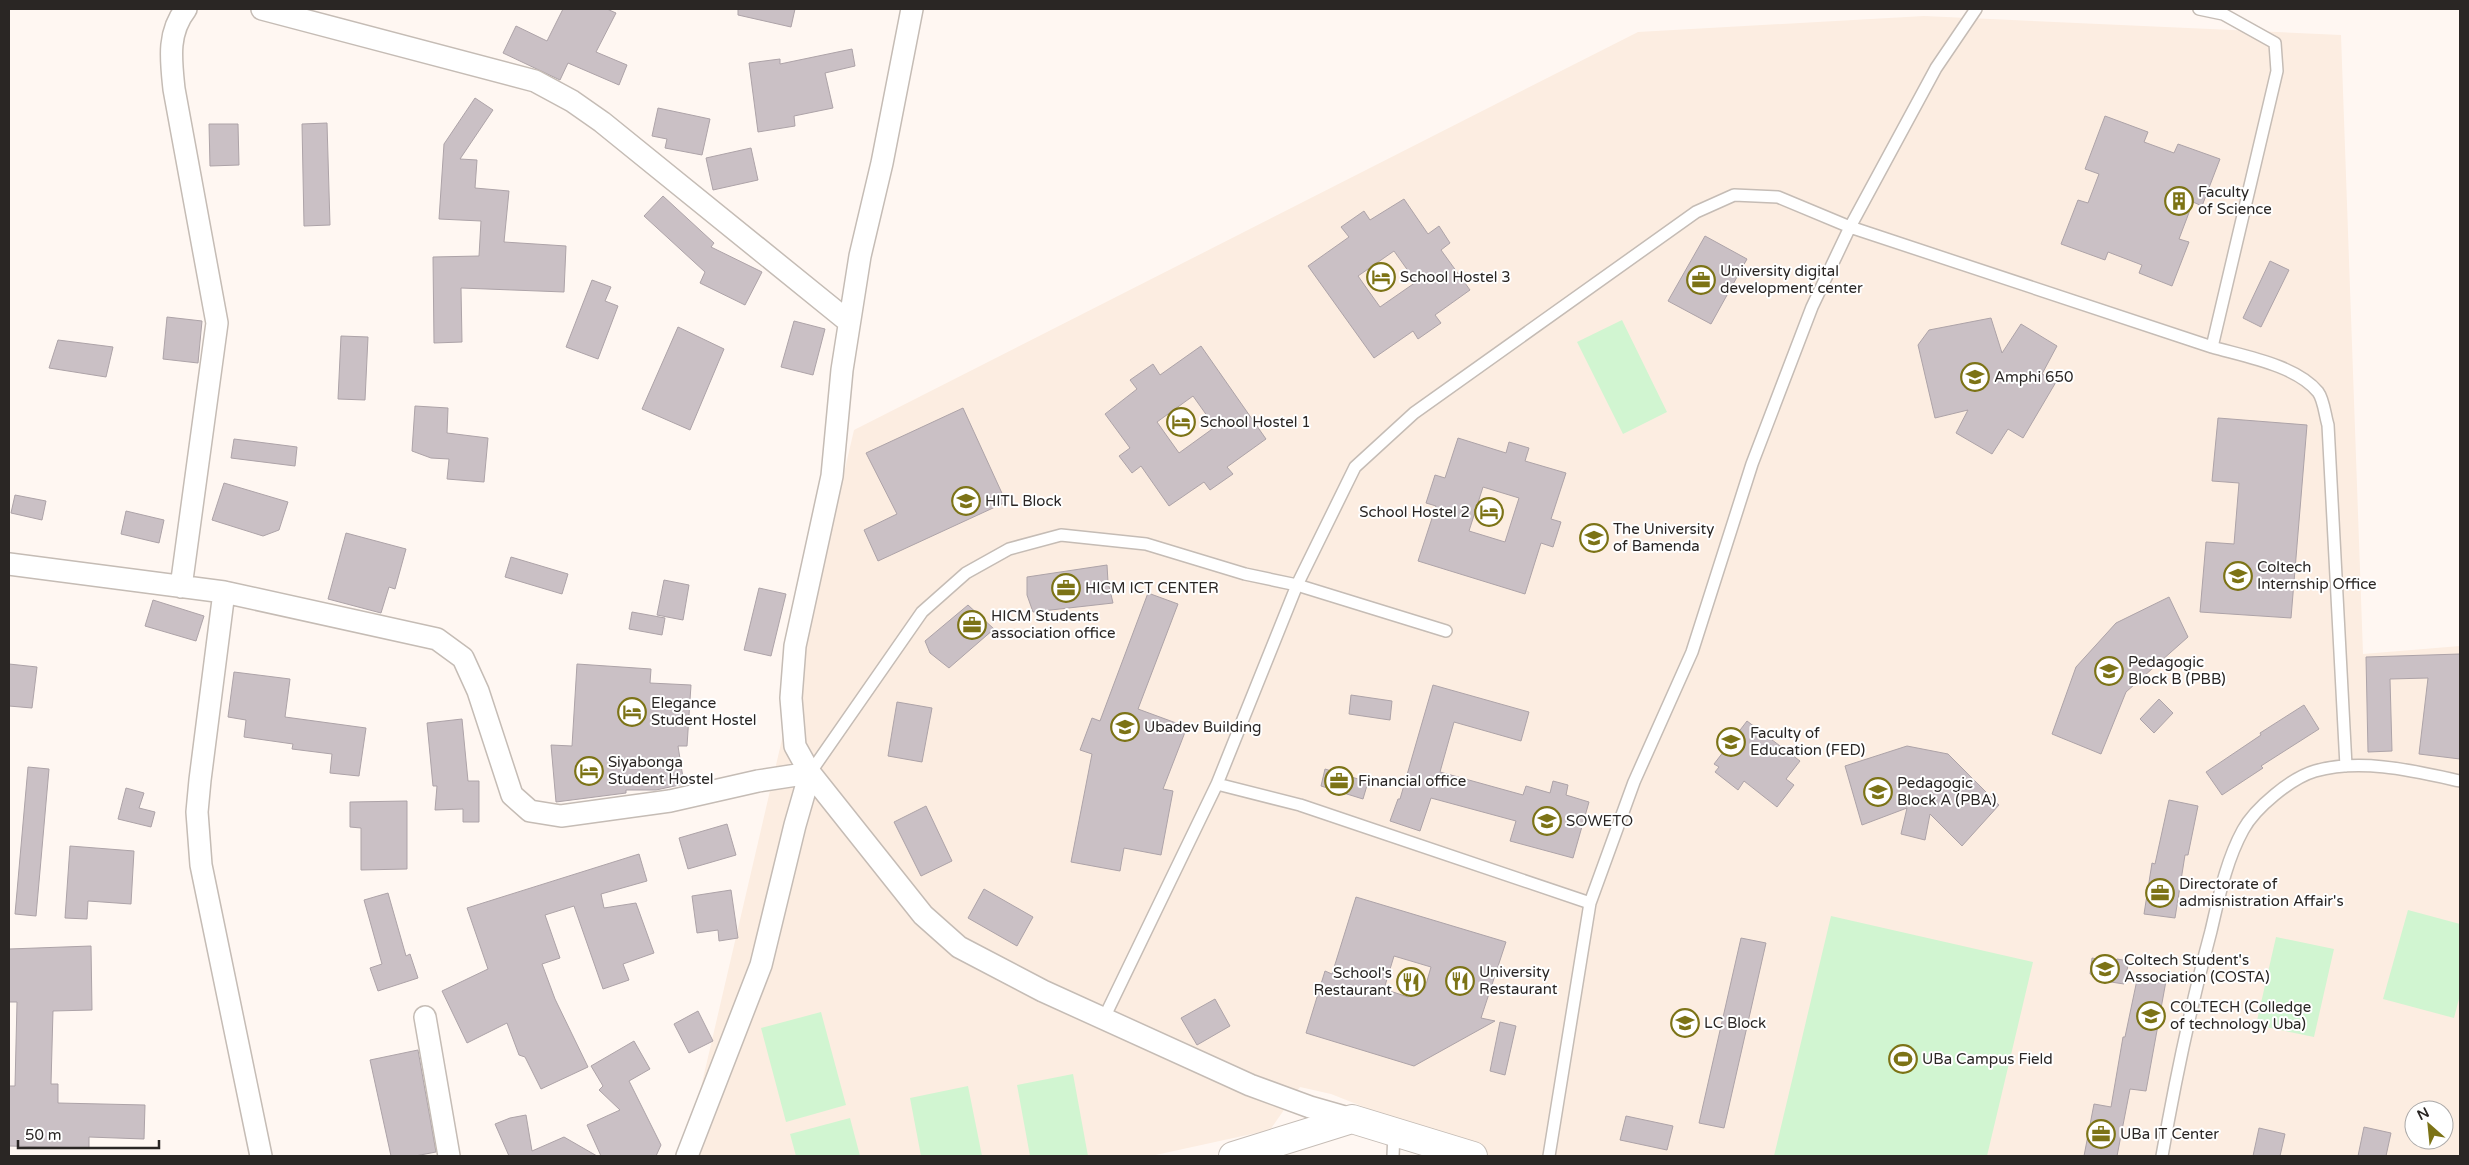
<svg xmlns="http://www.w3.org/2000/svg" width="2469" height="1165" font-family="'Varela Round',sans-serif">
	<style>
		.built { fill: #fcede1; fill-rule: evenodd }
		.green { fill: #d1f5d1 }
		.building { fill: #cac0c5; stroke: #ada3a8; fill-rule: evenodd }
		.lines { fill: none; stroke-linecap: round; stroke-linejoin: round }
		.service-casing { stroke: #c5bcb5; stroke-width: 14 }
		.minor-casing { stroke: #c5bcb5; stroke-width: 24 }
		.tertiary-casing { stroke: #c5bcb5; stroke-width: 30 }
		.service { stroke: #fff; stroke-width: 11 }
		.minor { stroke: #fff; stroke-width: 21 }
		.tertiary { stroke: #fff; stroke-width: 28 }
		.labels { text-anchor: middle; stroke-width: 4; stroke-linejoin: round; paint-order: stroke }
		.poi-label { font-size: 15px; fill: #2a2624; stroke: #fff; text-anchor: start }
	</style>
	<rect width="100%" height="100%" fill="#fff7f2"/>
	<path class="built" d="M1924,16L2341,35L2363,654L2460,646V1156H1488L1331,1094L1300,1087L1270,1130L1151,1156H685L854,430L1638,32ZM2414,1110H2444V1140H2414Z"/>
	<path class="green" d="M1622,320L1667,412L1623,434L1577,342Z
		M2408,910L2460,924V995L2454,1018L2383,999Z
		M1831,916L2033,962L1987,1156H1774Z
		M2276,937L2334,949L2314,1037L2256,1025Z
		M821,1012L846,1105L786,1122L761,1028Z
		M1073,1074L1088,1156H1030L1017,1085Z
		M968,1086L982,1156H921L910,1098Z
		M850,1118L860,1156H796L790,1134Z"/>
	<path class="building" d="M563,9H607L616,13L596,52L627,65L619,85L568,63L560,80L503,53L516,26L547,41Z
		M738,9H795L791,27L738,15Z
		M852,49L855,66L825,73L833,108L794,116L795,126L758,132L749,63L780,59V64Z
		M475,98L493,110L460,159L477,160L475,188L509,191L504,242L566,246L564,292L461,288L462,342L434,343L433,257L479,256L481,221L439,219L444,144Z
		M658,108L710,119L702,155L665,148L667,139L652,136Z
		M2105,116L2148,132L2144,142L2174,153L2178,144L2220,159L2202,206L2193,202L2179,239L2189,242L2172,286L2139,273L2142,265L2108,252L2105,260L2061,244L2078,200L2088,203L2099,174L2085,169Z
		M327,123L330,225L304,226L302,124Z
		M209,124H238L239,165L210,166Z
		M751,148L758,180L713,190L706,158Z
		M663,196L714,243L711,247L762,272L745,305L700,283L705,272L644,216Z
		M1404,199L1428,234L1439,226L1450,243L1441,250L1470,290L1435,315L1441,323L1418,339L1413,331L1374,358L1308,266L1349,237L1341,227L1364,211L1370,220ZM1394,251L1416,282L1380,307L1358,276Z
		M1705,236L1747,259L1711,324L1668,301Z
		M2270,261L2289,270L2261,327L2243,318Z
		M592,280L611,287L605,301L618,306L598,359L566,347Z
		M167,317L202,321L198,363L163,359Z
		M1991,318L2002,353L2021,324L2057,346L2042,374L2056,382L2023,438L2008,429L1992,454L1956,433L1968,410L1935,418L1918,345L1929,330Z
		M794,321L825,329L813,375L781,367Z
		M678,327L724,349L690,430L642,409Z
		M341,336L368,337L365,400L338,399Z
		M58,340L113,347L106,377L49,368Z
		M1201,346L1266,439L1227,467L1233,474L1210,490L1204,482L1169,506L1141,466L1132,473L1119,456L1130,448L1105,414L1137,389L1130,380L1153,364L1160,375ZM1193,396L1215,427L1179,453L1157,422Z
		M415,406L448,408L447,433L488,438L484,482L447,479L449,459L431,458L412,451Z
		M963,408L1006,502L878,561L864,530L897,514L866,453Z
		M2218,418L2307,425L2291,618L2200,612L2206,542L2234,544L2239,483L2212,481Z
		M1458,438L1506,453L1509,442L1529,448L1525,461L1566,473L1551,519L1561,522L1553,547L1541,543L1525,594L1418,561L1436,506L1426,503L1435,475L1445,478ZM1483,487L1519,498L1505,542L1469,531Z
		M234,439L297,447L295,466L231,458Z
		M224,483L288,502L279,530L263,536L212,520Z
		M15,495L46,501L42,520L11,513Z
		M126,511L164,520L159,543L121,534Z
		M346,533L406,549L395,589L389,587L381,613L328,599Z
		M511,557L568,574L562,594L505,577Z
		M1107,565L1108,582L1113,603L1033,612L1027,595V577Z
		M664,580L689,585L683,620L657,615Z
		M759,588L786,594L771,656L744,650Z
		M1148,593L1178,604L1138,709L1187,727L1163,789L1173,791L1161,855L1124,848L1120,871L1071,862L1092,754L1080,750L1092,718L1100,721Z
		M2169,597L2188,637L2126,692L2101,754L2052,734L2076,667L2116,623Z
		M153,600L204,616L196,641L145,626Z
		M968,605L994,629L949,668L930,653L925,641Z
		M632,612L665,618L662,635L629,629Z
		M2460,654V759L2419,754L2428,678L2390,679L2392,751L2368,752L2366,657Z
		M9,664L37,667L32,708L9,706Z
		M577,664L651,669L650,683L691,685L687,746H678L684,784L656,790H626V793L556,802L551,745L572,746Z
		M234,672L290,679L285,717L366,728L359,776L330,773L332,754L292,749L293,744L244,737L246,720L228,717Z
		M1433,685L1529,712L1521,741L1454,722L1440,772L1523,795L1526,786L1550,793L1553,781L1568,785L1566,795L1589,802L1573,858L1510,841L1516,821L1431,798L1420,831L1390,821L1398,799H1400Z
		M1351,695L1392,701L1390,720L1349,714Z
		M2159,699L2173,713L2154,733L2140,719Z
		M897,702L932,708L922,762L888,756Z
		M2304,705L2319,729L2261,766L2263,768L2222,795L2206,772L2261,735L2260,733Z
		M462,719L468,781H479V822H463V809L435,810L437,786H433L427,723Z
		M1747,721L1800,761L1786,779L1794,785L1777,807L1744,781L1738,790L1715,772L1719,767L1714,764Z
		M1907,746L1948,754L1999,805L1962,846L1930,814L1925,840L1901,834L1907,808L1862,825L1845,766Z
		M28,767L49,769L36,916L15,914Z
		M1325,769L1368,782L1363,799L1321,786Z
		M126,788L144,793L139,808L155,812L151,827L118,819Z
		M2169,800L2198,806L2188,855H2185L2175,918L2144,914L2152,863L2155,864Z
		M407,801V869L361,870V828L350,827V802Z
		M926,806L952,861L921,876L894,822Z
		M727,824L736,855L688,869L679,838Z
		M70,846L134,851L131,904L88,901L87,919L65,918Z
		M639,854L647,881L601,894L604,908L636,903L654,953L623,964L629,980L603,989L574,906L545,915L560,958L542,964L555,999L588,1067L541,1089L525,1057L519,1055L507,1023L467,1043L442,991L488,969L467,908Z
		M984,889L1033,917L1017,946L968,918Z
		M731,890L738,938L719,941L718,930L697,933L692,896Z
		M388,893L406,956L410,954L418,978L378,991L370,968L382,964L364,900Z
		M1356,897L1506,942L1481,1018L1495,1021L1414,1066L1306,1033L1325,971L1332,974ZM1394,956L1431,967L1425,988L1408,997L1384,989Z
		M1741,938L1766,943L1724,1128L1699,1123Z
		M91,946L92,1010L53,1011L51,1084H58V1103L145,1105L144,1139L89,1137V1148L9,1146V1086H15L17,1002H9V949Z
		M2092,958L2114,962L2117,959L2129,961L2124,984L2111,982L2109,978L2090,974Z
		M2138,975L2166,981L2146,1091L2130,1089L2117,1156H2084L2094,1104L2111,1107L2123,1037H2125Z
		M1215,999L1230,1026L1197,1045L1181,1018Z
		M698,1011L713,1041L689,1053L674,1024Z
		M1500,1022L1516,1026L1505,1075L1490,1071Z
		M634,1041L650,1069L629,1081L661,1145L656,1156H601L587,1125L620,1110L599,1090L603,1086L591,1066Z
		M418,1050L436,1152L415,1156H391L370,1060Z
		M526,1115L532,1151L564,1137L597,1156H509L495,1124L510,1118Z
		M1626,1116L1673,1126L1667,1150L1620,1140Z
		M2364,1127L2391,1133L2386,1156H2358Z
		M2259,1128L2285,1134L2280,1156H2253Z"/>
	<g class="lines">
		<defs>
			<path id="service" d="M2199,9L2223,14L2275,43L2277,71L2212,347
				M1446,631L1297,585L1355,467L1414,413L1696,212L1734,195L1778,197L1850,227L2212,347C2243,356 2296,365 2318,392C2324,400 2325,416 2328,425L2346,766
				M810,773L922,612L966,573L1009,549L1061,535L1146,544L1245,574L1297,585L1217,784L1300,805L1590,903
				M1104,1018L1217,784
				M1393,1156L1394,1133
				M1549,1156L1590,903L1634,782L1692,652L1752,464L1812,307L1850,227L1936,68L1976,9
				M2162,1156C2175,1081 2191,1005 2211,931C2219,897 2226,861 2243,830C2255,808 2291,778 2315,771C2362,758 2414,771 2460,781"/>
			<path id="minor" d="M262,9L535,81L572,101L602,122L849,322
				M912,9L882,163L860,256L842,370L832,476L795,646L791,698L795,746L810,773L923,915L959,947L1043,991L1250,1085L1310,1107L1352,1119
				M9,564L224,592L437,639L463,658L478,691L512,795L530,811L561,816L670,801L758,781L810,773
				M181,587L217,323L174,89C171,60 167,33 186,9
				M224,592L200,780L197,812L201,865L261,1156
				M425,1017L449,1156
				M687,1156L761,965L795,825L810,773"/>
			<path id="tertiary" d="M1233,1156L1352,1119L1473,1156"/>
		</defs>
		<use href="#service" class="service-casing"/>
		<use href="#minor" class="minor-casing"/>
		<use href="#tertiary" class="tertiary-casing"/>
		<use href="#service" class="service"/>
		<use href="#minor" class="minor"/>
		<use href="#tertiary" class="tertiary"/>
	</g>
	<defs>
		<symbol id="building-ring" viewBox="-11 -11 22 22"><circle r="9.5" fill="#fff" stroke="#7c7316" stroke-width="1.5"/><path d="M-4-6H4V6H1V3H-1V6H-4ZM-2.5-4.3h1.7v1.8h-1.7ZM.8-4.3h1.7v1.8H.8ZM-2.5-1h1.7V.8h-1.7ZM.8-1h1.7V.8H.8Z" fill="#7c7316"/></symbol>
		<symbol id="hotel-ring" viewBox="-11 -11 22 22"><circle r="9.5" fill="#fff" stroke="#7c7316" stroke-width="1.5"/><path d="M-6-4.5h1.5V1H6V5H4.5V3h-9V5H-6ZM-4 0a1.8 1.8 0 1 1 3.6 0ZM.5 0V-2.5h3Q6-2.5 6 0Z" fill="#7c7316"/></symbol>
		<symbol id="office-ring" viewBox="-11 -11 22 22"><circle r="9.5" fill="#fff" stroke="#7c7316" stroke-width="1.5"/><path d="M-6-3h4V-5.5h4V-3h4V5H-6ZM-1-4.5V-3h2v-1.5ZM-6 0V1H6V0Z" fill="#7c7316"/></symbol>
		<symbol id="university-ring" viewBox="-11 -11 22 22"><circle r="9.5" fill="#fff" stroke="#7c7316" stroke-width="1.5"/><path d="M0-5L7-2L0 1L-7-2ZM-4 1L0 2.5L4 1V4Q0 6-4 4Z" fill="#7c7316"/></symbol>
		<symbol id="restaurant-ring" viewBox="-11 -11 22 22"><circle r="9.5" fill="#fff" stroke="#7c7316" stroke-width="1.5"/><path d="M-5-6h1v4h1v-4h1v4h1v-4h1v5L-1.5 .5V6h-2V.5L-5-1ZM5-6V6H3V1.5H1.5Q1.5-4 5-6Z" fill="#7c7316"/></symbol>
		<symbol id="stadium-ring" viewBox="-11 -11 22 22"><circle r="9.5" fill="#fff" stroke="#7c7316" stroke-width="1.5"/><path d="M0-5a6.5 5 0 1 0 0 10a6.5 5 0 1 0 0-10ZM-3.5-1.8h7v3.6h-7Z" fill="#7c7316"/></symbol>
	</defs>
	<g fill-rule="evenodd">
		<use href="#building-ring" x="2163" y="185" width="32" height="32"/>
		<use href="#hotel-ring" x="1365" y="261" width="32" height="32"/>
		<use href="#office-ring" x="1685" y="264" width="32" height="32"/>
		<use href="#university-ring" x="1959" y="361" width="32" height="32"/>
		<use href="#hotel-ring" x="1165" y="406" width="32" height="32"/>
		<use href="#university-ring" x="950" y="485" width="32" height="32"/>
		<use href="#hotel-ring" x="1473" y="496" width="32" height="32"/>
		<use href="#university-ring" x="1578" y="522" width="32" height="32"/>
		<use href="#university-ring" x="2222" y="560" width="32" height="32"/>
		<use href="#office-ring" x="1050" y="572" width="32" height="32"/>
		<use href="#office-ring" x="956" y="609" width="32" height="32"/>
		<use href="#university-ring" x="2093" y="655" width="32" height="32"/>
		<use href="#hotel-ring" x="616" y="696" width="32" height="32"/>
		<use href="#university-ring" x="1109" y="711" width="32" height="32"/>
		<use href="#university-ring" x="1715" y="726" width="32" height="32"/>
		<use href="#hotel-ring" x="573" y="755" width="32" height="32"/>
		<use href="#office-ring" x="1323" y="765" width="32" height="32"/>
		<use href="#university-ring" x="1862" y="776" width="32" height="32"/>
		<use href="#university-ring" x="1531" y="805" width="32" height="32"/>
		<use href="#office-ring" x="2144" y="877" width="32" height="32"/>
		<use href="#university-ring" x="2089" y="953" width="32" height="32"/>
		<use href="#restaurant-ring" x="1444" y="965" width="32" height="32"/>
		<use href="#restaurant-ring" x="1395" y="966" width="32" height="32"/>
		<use href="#university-ring" x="2135" y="1000" width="32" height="32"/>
		<use href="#university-ring" x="1669" y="1007" width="32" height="32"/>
		<use href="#stadium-ring" x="1887" y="1043" width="32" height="32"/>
		<use href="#office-ring" x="2085" y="1118" width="32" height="32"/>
	</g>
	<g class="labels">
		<g class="poi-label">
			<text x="2198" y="197">Faculty<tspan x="2198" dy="17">of Science</tspan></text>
			<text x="1720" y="276">University digital<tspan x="1720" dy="17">development center</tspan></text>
			<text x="1400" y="282">School Hostel 3</text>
			<text x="1994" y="382">Amphi 650</text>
			<text x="1200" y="427">School Hostel 1</text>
			<text x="985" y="506">HITL Block</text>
			<text x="1470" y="517" text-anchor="end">School Hostel 2</text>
			<text x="1613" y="534">The University<tspan x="1613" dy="17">of Bamenda</tspan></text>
			<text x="2257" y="572">Coltech<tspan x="2257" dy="17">Internship Office</tspan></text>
			<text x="1085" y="593">HICM ICT CENTER</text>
			<text x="991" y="621">HICM Students<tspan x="991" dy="17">association office</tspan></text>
			<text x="2128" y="667">Pedagogic<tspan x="2128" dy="17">Block B (PBB)</tspan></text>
			<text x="651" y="708">Elegance<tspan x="651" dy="17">Student Hostel</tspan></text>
			<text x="1144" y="732">Ubadev Building</text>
			<text x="1750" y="738">Faculty of<tspan x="1750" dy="17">Education (FED)</tspan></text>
			<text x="608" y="767">Siyabonga<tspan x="608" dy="17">Student Hostel</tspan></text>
			<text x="1358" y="786">Financial office</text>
			<text x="1897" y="788">Pedagogic<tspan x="1897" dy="17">Block A (PBA)</tspan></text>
			<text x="1566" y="826">SOWETO</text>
			<text x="2179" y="889">Directorate of<tspan x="2179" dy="17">admisnistration Affair's</tspan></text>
			<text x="2124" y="965">Coltech Student's<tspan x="2124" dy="17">Association (COSTA)</tspan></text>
			<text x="1479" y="977">University<tspan x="1479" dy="17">Restaurant</tspan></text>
			<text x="1392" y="978" text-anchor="end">School's<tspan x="1392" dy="17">Restaurant</tspan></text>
			<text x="2170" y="1012">COLTECH (Colledge<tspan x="2170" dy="17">of technology Uba)</tspan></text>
			<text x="1704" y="1028">LC Block</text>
			<text x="1922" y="1064">UBa Campus Field</text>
			<text x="2120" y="1139">UBa IT Center</text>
		</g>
	</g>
	<rect width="2469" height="1165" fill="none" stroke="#2a2624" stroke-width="20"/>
	<g transform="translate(2429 1125) rotate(333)"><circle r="24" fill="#ffffff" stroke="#aaa8a7"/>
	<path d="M0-4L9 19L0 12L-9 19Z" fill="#7c7316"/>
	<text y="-8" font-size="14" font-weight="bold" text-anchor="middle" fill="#2a2624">N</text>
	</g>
	<path d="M18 1140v8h141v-8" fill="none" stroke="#2a2624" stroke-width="2.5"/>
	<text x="25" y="1140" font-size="15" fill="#2a2624" stroke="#ffffff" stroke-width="4" paint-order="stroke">50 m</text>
</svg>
